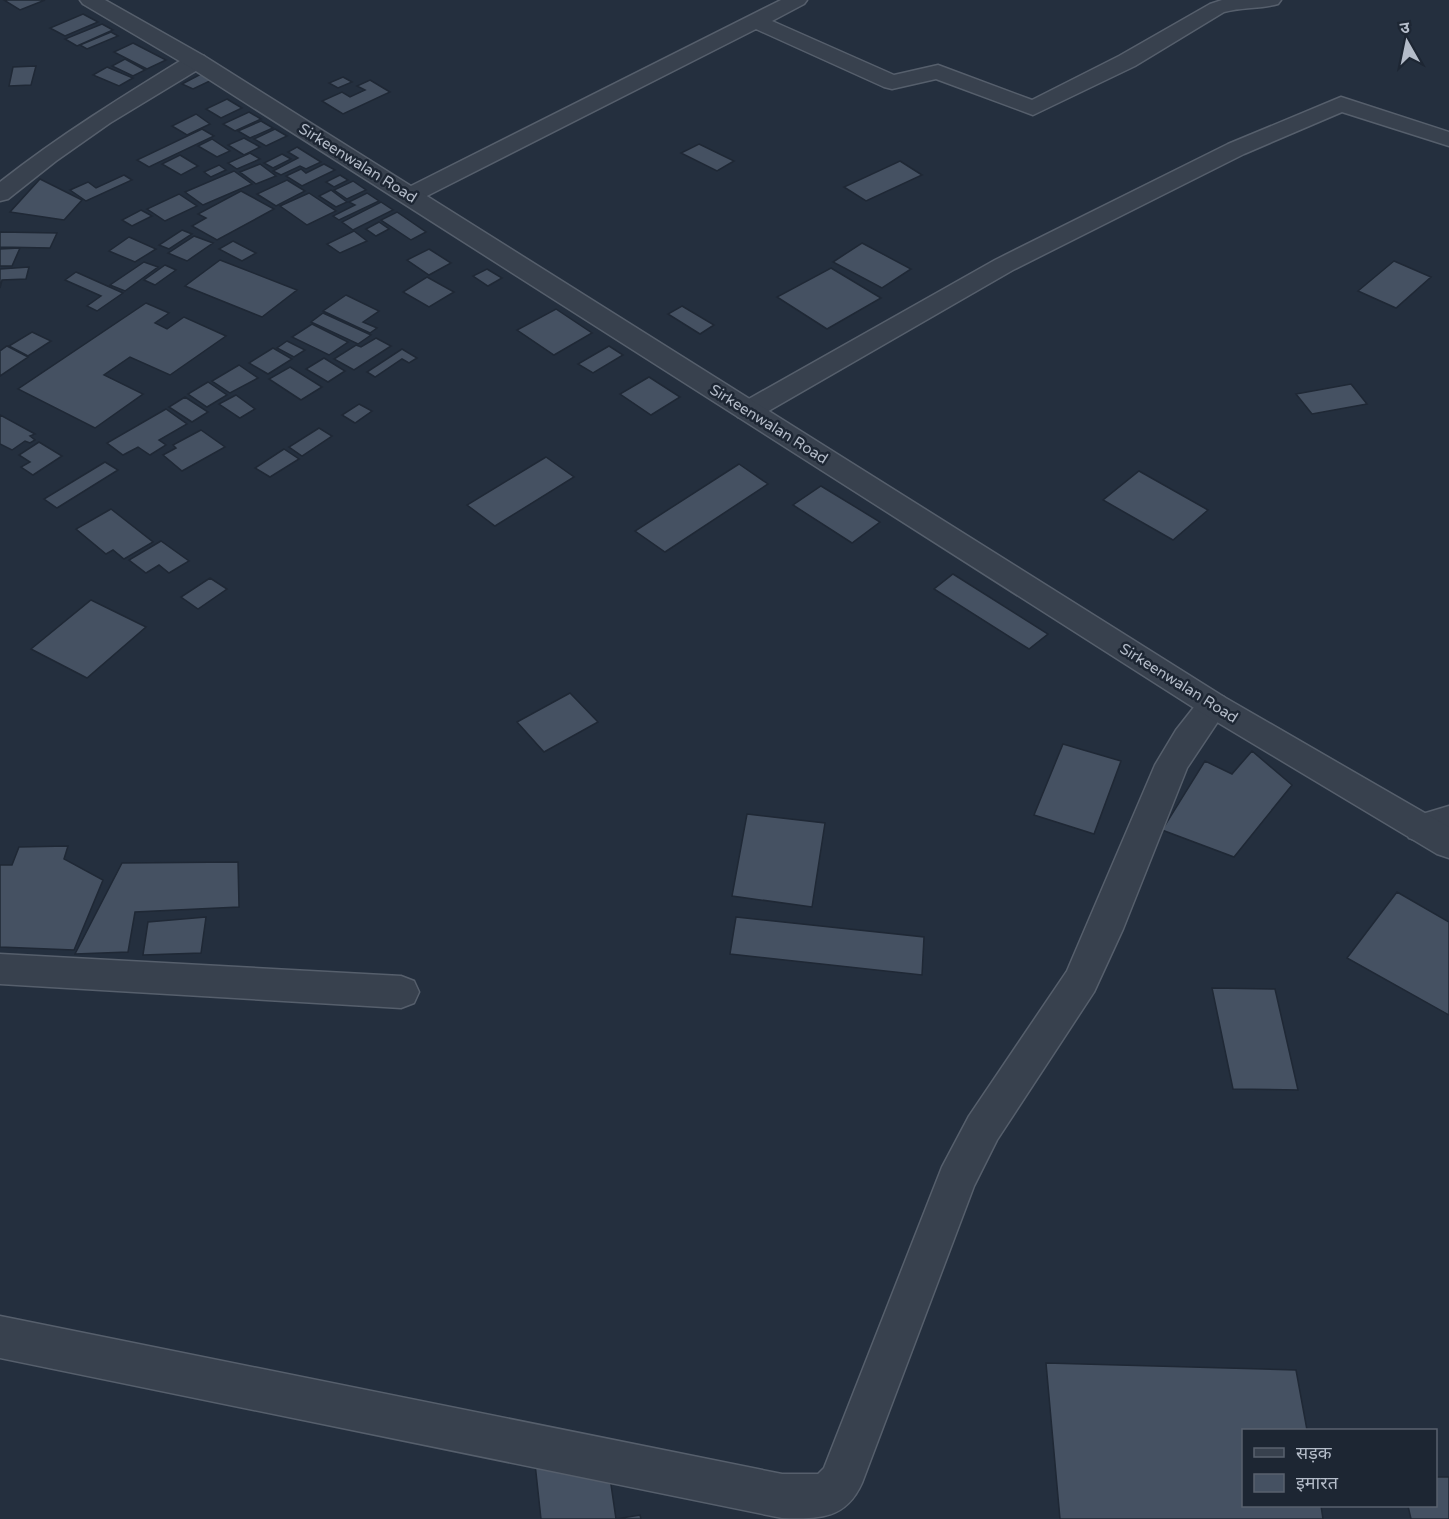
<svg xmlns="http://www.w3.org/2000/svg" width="1449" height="1519" font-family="'Varela Round','Noto Sans Devanagari',sans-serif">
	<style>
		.building { fill: #455162; stroke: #1f2835; stroke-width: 1.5 }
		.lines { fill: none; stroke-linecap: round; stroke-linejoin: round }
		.minor-casing { stroke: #565f6c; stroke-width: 3 }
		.tertiary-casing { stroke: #565f6c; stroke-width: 3 }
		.minor { fill: #38414e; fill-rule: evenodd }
		.tertiary { fill: #38414e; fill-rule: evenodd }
		.labels { text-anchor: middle; stroke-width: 5; stroke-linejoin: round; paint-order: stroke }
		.street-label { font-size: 15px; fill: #b4bcc9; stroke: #1d2633 }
	</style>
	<rect width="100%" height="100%" fill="#242f3e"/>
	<path class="building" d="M4,0H45L20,10Z
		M83,14L98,22L65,36L50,28Z
		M102,24L113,30L77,46L65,39Z
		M111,32L118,36L87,49L80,45Z
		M133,43L166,60L147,69L114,52Z
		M125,59L145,70L133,76L112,66Z
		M36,66L31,85L9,86L13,67Z
		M107,67L133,78L119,86L93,75Z
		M201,74L212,80L193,89L182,84Z
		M343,77L352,82L338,88L329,83Z
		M370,80L390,92L343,114L322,101L342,92L350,97L365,90L357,86Z
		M227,99L242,108L221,118L206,109Z
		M249,112L261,119L235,131L223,124Z
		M196,114L210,124L187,135L172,126Z
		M261,121L273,128L250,138L238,131Z
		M202,129L214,136L149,167L137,160Z
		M275,129L287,136L266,146L254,139Z
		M244,138L260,147L244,155L228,145Z
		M212,139L230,151L217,157L198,146Z
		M699,144L734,161L717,171L681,153Z
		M297,147L321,162L306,169L300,166L281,175L273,171L298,158L288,152Z
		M250,153L260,159L237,169L228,163Z
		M282,154L291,159L273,168L264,163Z
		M180,155L198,166L181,175L162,164Z
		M900,161L922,175L866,201L844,187Z
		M260,164L276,176L256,184L240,172Z
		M324,164L335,170L302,186L286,176L301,169L306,173Z
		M219,165L226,170L211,177L204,172Z
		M234,171L252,184L203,205L185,192Z
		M124,175L132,180L86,201L70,190L88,182L96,188Z
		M340,175L348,180L334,187L326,182Z
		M40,179L82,200L64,220L10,212Z
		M287,180L305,191L276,206L257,194Z
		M353,181L366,190L347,199L334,190Z
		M331,190L347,202L336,207L319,196Z
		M241,191L274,209L217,240L192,226L206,218L198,214Z
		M309,193L336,211L307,225L280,206Z
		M367,193L379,201L339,220L333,216L355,205L349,202Z
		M179,194L197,206L165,221L147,209Z
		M381,202L393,210L353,230L342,222Z
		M141,210L152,216L132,226L122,220Z
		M397,212L426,232L411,240L381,220Z
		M379,222L389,229L376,236L366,229Z
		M182,230L192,234L169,249L159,245Z
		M354,231L367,241L340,253L327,244Z
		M0,232L57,233L50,248L0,247Z
		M194,236L213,243L187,261L168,253Z
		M129,237L156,249L135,262L109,251Z
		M233,241L256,253L242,261L219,249Z
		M862,243L911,269L882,288L833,262Z
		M20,248L12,266H0V249Z
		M429,249L451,263L429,275L407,260Z
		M220,260L297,290L262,317L185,286Z
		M1394,261L1431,277L1396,308L1358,291Z
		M144,262L158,267L125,291L110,285Z
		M165,265L176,270L155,285L144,280Z
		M29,267L26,279L2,280L0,288V269Z
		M831,268L881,298L827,329L777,297Z
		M487,269L502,278L488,286L473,276Z
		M76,272L123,293L97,311L87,306L101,296L65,280Z
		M427,277L454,292L429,307L403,292Z
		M346,295L379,311L363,322L377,328L370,333L323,311Z
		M146,303L169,313L155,323L167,329L184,317L226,336L170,375L130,357L104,375L143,394L95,428L18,389Z
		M682,306L714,325L700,334L668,314Z
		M556,309L592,333L554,355L517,330Z
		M323,313L371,335L358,344L311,322Z
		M312,324L348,342L329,355L292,337Z
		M32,332L51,341L28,356L9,346Z
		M376,338L391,346L354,370L334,359L356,345L361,347Z
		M287,341L305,350L294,357L277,348Z
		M7,346L28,357L0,376V351Z
		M609,346L623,355L593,373L578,364Z
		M273,348L292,359L268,374L249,363Z
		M402,349L417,358L409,363L402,359L375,377L367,372Z
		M324,358L345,371L328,382L306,369Z
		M239,365L258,378L230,393L212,381Z
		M290,367L322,387L301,400L269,379Z
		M649,377L680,397L651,415L620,394Z
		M208,382L227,395L207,407L188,394Z
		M1351,384L1367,404L1312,414L1296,394Z
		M236,395L255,409L240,418L219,404Z
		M185,397L208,412L192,422L169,407Z
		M359,404L372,411L355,423L342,415Z
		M166,409L187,424L159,440L166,445L150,455L138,447L123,455L107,443Z
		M0,415L35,434L30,436L35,440L30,443L25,441L12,450L0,444Z
		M319,428L332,436L302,456L289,447Z
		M201,430L225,447L182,471L163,455L176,448L173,445Z
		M39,442L62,456L33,475L21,467L30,462L19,455Z
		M284,449L299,459L270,477L255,468Z
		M546,457L574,477L495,526L467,505Z
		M105,462L118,470L57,508L44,499Z
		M739,464L768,484L665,552L635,531Z
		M1139,471L1208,510L1173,540L1103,500Z
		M821,486L880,522L852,543L793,505Z
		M111,509L153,542L124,559L113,550L106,554L76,529Z
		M161,541L189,561L169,573L159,565L146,573L129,560Z
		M953,574L1048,634L1029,649L934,589Z
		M210,578L227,589L198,609L181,597Z
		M91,600L146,627L87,678L31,649Z
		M570,693L598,722L544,752L517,722Z
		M1063,744L1121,761L1094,834L1034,815Z
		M1252,751L1292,785L1234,857L1162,830L1205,761L1232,774Z
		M747,814L825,823L812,907L732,896Z
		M68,846L64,859L103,880L74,950L0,947V865H12L19,847Z
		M238,862L239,907L135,912L128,952L75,954L122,863Z
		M1397,892L1449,922V1015L1347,958Z
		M206,917L201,953L143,955L148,922Z
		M736,917L924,937L922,975L730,954Z
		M1212,988L1275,989L1298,1090L1233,1089Z
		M1046,1363L1296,1370L1307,1430H1244V1506H1321L1323,1519H1060Z
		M534,1454L608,1464L616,1519L640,1515L641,1519H541Z
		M1436,1477H1449V1519H1411L1408,1506H1436Z"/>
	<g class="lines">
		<defs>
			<path id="minor" d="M781,0H807L804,4L772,21L894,75L938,65L1032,100L1119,56L1210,4L1222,0H1281L1278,4C1260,9 1242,7 1224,12L1135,66L1033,115L936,79L892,89L884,87L756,29L417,201L409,203L401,201L397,196L401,191Z
				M196,54L204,56L207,61L204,66L110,123L56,161L8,199L0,201V182C60,135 123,96 188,56Z
				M1341,97L1449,132V146L1342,112L1244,154L1013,270L758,417L748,420L738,417L734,411L738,405L995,260L1228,144Z
				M1213,693L1224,697L1229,705L1187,768L1123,929L1094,992L997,1140L974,1186L862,1483C846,1519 820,1519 782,1518L0,1358V1316L782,1474H818L824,1468L942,1167L969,1116L1067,971L1155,765L1176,730L1202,697Z
				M1449,806V832L1421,842L1409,838L1404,828L1409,818Z
				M0,954L401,976L414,981L419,992L414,1003L401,1008L0,984Z"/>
			<path id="tertiary" d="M80,0H105L204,56L1224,697L1449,827V858L1437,854L1202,713L188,66L83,4Z"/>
		</defs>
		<use href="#minor" class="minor-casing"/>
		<use href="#tertiary" class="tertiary-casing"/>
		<use href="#minor" class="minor"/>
		<use href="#tertiary" class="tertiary"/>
	</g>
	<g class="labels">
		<g class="street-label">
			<text transform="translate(358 163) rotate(32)" y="5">Sirkeenwalan Road</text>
			<text transform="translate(769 424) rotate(32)" y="5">Sirkeenwalan Road</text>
			<text transform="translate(1179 683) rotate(32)" y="5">Sirkeenwalan Road</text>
		</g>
	</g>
	<rect x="1242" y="1429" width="195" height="78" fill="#1d2633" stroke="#59626f" stroke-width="1.5"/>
	<rect x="1254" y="1448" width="30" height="9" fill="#38414e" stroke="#59626f" stroke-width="1.5"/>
	<text x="1296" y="1459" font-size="18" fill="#b4bcc9">सड़क</text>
	<rect x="1254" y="1474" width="30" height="18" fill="#455162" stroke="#59626f" stroke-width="1.5"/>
	<text x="1296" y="1489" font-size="18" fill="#b4bcc9">इमारत</text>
	<g transform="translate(1407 42) rotate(351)" stroke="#1d2633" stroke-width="4.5" paint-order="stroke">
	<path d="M0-4.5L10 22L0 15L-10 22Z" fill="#b4bcc9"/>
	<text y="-9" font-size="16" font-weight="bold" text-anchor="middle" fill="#b4bcc9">उ</text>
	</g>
</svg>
